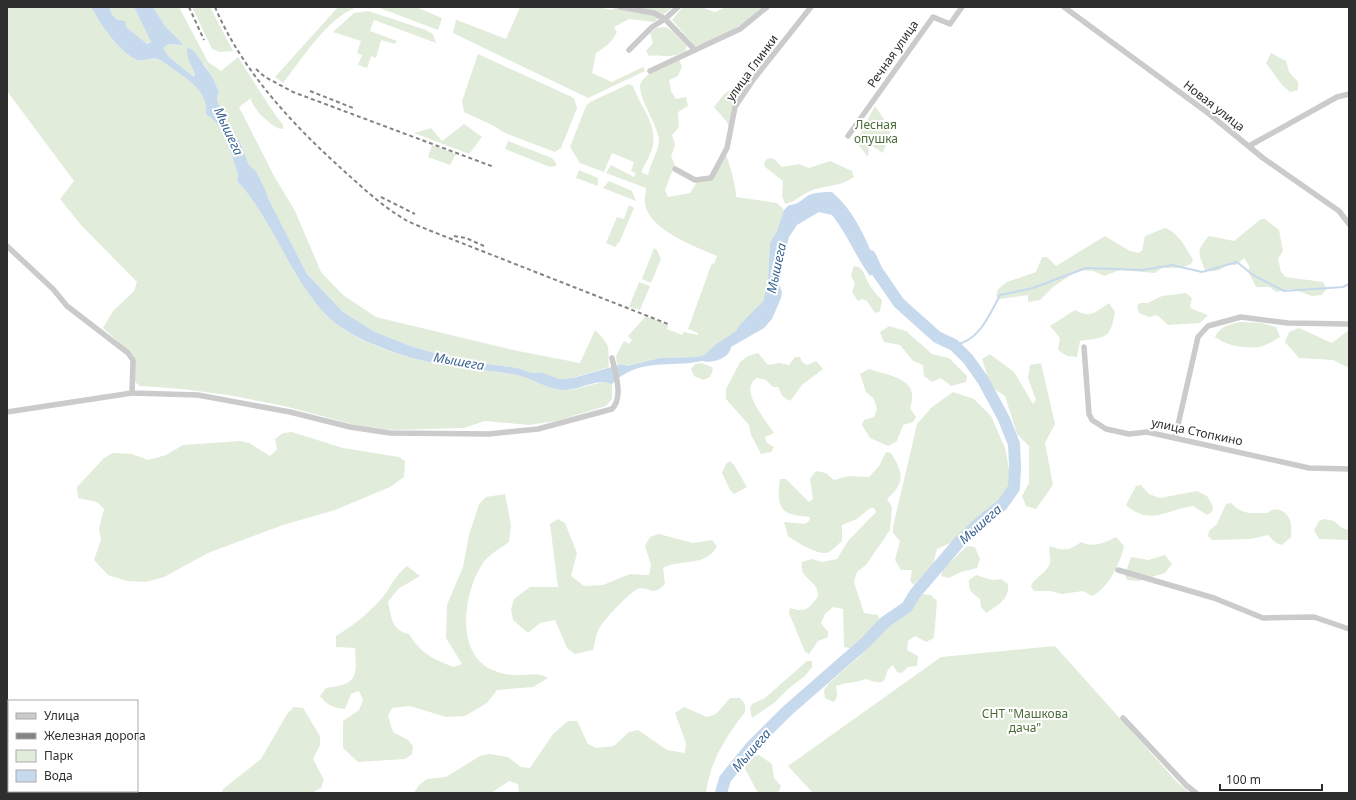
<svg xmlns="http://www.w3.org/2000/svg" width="1356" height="800" font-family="'Noto Sans',sans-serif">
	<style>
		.green { fill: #e2ecdb }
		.water { fill: #c6d9ed }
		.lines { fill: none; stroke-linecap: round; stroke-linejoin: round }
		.stream { stroke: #c6d9ed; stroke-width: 2 }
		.river { stroke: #c6d9ed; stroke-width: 12 }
		.street { stroke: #cbcbcb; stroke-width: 5.5 }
		.rail { stroke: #838383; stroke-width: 2; stroke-dasharray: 4 3; stroke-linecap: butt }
		.labels { text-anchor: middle; stroke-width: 4; stroke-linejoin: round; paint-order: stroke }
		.street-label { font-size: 12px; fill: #2e2e2e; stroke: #fff }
		.park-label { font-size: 12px; fill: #4a6b39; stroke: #fff }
		.water-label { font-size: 13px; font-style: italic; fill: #396493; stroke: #fff }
	</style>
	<rect width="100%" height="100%" fill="#fff"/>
	<path class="green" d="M7,7H91C100,24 119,52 137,60C143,62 152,57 158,59C163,61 169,66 174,70C189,80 209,93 207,114C226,126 230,154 238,174L237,181C274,219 289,276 326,315C353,343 413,361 450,366C472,370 494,370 516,375C533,378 547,390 565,390C579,390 593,383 606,382L612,384V399L606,406L556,421L529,425L485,421L464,428L392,430L355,425L288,407L234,396L183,389L140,386L135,382L134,356L103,328L113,311L134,291L137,282L81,225L60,199L74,181L7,91Z
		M110,7H134L151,42L147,44L140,40L111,13Z
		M153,7H179L208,62L221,71L238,57C253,80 266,103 283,125V129C274,130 251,108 251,98L239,107L274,176L295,211L321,272L343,295L376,317L513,350L580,363L595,330C611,346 608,345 609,367L572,378L560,379L543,373H532L518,368L460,360L413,347L375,332L343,312L307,274L269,200L266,191L256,171L249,165L239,140L232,135L221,110L217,99L219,92L213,78L204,64L188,59L195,74L194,77L169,57L163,48L169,44L182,45V43L165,26Z
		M192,7H210L233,51L220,52L212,49Z
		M338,7H357C328,17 302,59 283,83L275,77Z
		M377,7H416L442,18L438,30Z
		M520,7H597L612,10L615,7H673L654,22L629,19L614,27L617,32C612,42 606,47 596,53L592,73L612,82L643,67L645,71L588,98L453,33L456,20H457L506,39Z
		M683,7H701L715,12L726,7H763C743,24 722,40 695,46L672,20Z
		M368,11L426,30L433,34L436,43L374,20L370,31L397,41L395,44L381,40L376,58L371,56L367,68L358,65L362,55L357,53L361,41L333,32L354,13Z
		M666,27L672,31L687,46L685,51C669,60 664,54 649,56L646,51L653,43L650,33L656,28Z
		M1271,53L1286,61L1289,72L1298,82V90L1290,92L1282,85L1266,63Z
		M478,54L574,98L577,108L561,148L555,152L505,133L492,125L464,112L462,101Z
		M679,60L682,66L678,76L669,80L671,91L676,99L686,97L688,106L678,112L679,127L672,135L675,144L671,157L675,164L665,190L668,197L690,193L697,182C717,181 718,170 725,154C729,159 737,190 736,197L777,203L784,210L777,231L770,243L767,298L769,304L767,310L748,320L736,331L716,344L704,355L697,357L660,358L627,366L622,364L617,365L616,356L624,341L629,344L632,340L628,336L646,316L668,325L667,329L682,335L684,332L698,335V333L688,329L712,263L714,264L717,256C696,247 649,230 645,204C644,199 646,193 646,188L606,173L611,165L634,177L636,173L631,171L634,162L612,153L604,172L580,163L570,147L586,106L590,102L629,84L633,86C640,107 659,125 652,149C649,157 645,165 641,172L648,175C650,164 659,150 659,140C658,124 633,91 642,81C649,71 668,66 679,60Z
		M748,80L749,84L734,106L729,128L727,122L714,107L724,94Z
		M875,106L891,130L883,153L869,144L868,157L856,142Z
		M464,124L482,137L469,154L414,133L431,128L442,141Z
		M508,141L552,158L556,163V166L550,167L505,149Z
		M432,145L456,154L450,165L428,157Z
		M768,158L774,159L782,167L799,164L809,168L830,161L852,171L854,177C841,187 825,185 810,191C801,195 795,202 785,204L782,196L783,181L765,167L764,162Z
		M579,170L598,178V186L576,178Z
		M609,181L632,191L636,201L603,188Z
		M629,205L634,208L620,241L615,247L606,243L617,217L624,219Z
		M1261,219H1265L1279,230L1283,251L1278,259L1281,272L1286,277L1323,282L1327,289L1321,295L1312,296L1292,289L1276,292L1270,287H1256L1249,273V266L1244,258L1236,265H1227C1221,270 1214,273 1205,270C1198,253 1196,250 1209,236L1234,241Z
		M1165,228C1178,232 1186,248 1193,260L1191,264L1181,268H1162L1155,273L1120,270L1104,276L1093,271L1078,270L1053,287L1040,300L1028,302V295L999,299L996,296L998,289L1007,282L1036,272L1042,257H1047L1056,266L1105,236L1130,251L1138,253L1142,251L1145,236Z
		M654,248L657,250L661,259L651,283L642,279Z
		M854,266C865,267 865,279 871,287C874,292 878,296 882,300L880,311L875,313L867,301L862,299L858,301L852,292L855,284L851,275Z
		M639,282L650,286L640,310L629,307Z
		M1186,293L1192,298L1190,306L1192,309L1208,315L1200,323L1168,325L1157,315L1149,317L1139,313L1137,306L1140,303H1148L1162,296Z
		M1109,303L1115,312C1110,340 1106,337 1080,341L1077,357L1067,356L1058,350L1060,338L1050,326L1075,310C1091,319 1095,312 1109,303Z
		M1241,322L1261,323L1276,327L1280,337C1275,340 1269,344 1263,346C1249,350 1226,346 1215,337C1220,326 1230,324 1241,322Z
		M889,326L906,331L932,354L949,358L967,376L966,382L951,386L941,378L932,382L924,376L923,365L913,361L900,345L884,342L880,332Z
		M1299,328L1332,343L1349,330V366L1347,367L1333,360L1299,358L1285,342L1289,332Z
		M758,353L768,365L779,363L789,365L795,357H800L802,362L807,365L816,361L823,369L802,385L790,401L782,396L778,387H773L766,380L757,378C738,389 765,419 774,433L765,437L766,442L774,447L771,452L761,454L751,435L749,425L726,399V389L740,362L748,356Z
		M990,354L1014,372L1033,404L1036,400L1028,378L1030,365L1041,363L1055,424L1045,443L1053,485L1036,509L1026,506L1022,496L1029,483V446L1017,434L1005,396L991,387L982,359Z
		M701,363L712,367L713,370L710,377L703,380L694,376L691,369L695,364Z
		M869,369C889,376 921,378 910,408L916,417L913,422L903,425L897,441L888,446L870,438L862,425L864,420L874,417L877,409L874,399L866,392L860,374Z
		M953,392L974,399L991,416L1005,448L1011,480L1006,493L957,540L937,549L933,564L914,585L910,581L912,570H901L895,560L900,541L893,533V527L917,424L932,407Z
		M292,432L343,448L399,457L405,461L404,477L390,487L335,510L283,525L208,553L164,577L146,582L127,581L108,575L94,560L101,540L99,529L104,509L97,502L78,498L77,487L104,458L113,453L132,454L148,460L166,455L183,445L240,441L249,443L270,456L277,449L275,439L283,433Z
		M886,452L891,453C903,472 906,483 887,499L892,507L890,530L866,565L857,572L854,582L864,613L878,615L880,621L854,649L844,647L843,609L833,607L825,614L821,623L828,632V637L818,641L809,654L805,652L789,613L790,608C806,613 809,609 818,596C818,594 817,589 816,587C810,578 799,575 802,562L812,559L822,562L837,559L848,541L876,512L874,508H870L857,519L842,525V541C838,544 832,552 826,553C816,554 796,542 788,536L784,522L805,524L809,521L810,517C804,516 797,516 791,514C776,510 778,491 780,479H786L809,502L813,499L810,479L816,471L826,473L834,480L848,476L869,477L879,466Z
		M730,461L734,465L747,487L734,494L730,490L722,473L726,464Z
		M1141,485L1149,494L1160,498L1197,491L1207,496L1213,506L1212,512L1207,515L1193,506C1167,509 1151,527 1126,505L1136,486Z
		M505,494L511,525L509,542C501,548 488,555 483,563C463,592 454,656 495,671C500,673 507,675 513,675C526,676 537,671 548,678L533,687L497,690L487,703L465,716L446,717L410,706L392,708L388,716L393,732L408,740L413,746L412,754L405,759L358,762L343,748V721L359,710L363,700L359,691L351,694L345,709C333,708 327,705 320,696L326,688C357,684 357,679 355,648L336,647V636C353,626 369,613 382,598C391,587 395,575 407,566L420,576L398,589L388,602C392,618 391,630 409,634C421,654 432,658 453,667L462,664L446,638L447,605L463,567L469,535L479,504L486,497Z
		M1231,503C1243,515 1251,513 1267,513C1275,506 1287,510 1290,521C1292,526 1291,532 1291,537L1282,545L1276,543L1268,535L1251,539L1212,540L1208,536L1209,531L1217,524L1226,504Z
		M558,519L565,523L577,553L571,576L584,586L603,585L630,574L649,575L651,565L645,546L650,537L659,534L693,543L712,540L717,546C706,568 681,558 663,568L665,584C652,597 652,588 640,588C632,589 605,619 600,627C596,633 595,643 593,650L575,654L567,648L555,620L540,623L528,633L513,620L511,609L514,599L530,587H558L550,524Z
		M1324,519L1334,521L1342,528L1349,530V540L1319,539L1314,530L1319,521Z
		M1116,537L1124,546C1121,562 1108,589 1092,596L1083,591L1062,594L1050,591H1034L1031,587C1033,577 1048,574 1050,562C1051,557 1048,552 1050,546C1063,551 1070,551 1081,542C1094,548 1104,543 1116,537Z
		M967,546L975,547L980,559L977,568L961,572L949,578L941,576L943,569Z
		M1165,555L1172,564L1165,573L1138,581L1127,580L1125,575L1131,557L1148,560Z
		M976,575L992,580L1001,579L1008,584C1010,599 997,606 986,613L981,607L980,599C972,593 968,591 969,580Z
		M923,594L931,595L937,601L934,638L926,642L915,636L908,641L907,650L918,656L917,666L908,667L902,673L897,672L893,665C879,674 894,689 866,679C856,683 846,682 836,686C837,693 839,698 833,702L825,698L824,690L829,683L861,655L886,628L904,615Z
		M1055,646L1177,782L1190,793H813L788,766L941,657Z
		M807,661H812V667L805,676L788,689L774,703L752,718L750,708L752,704L765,698Z
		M730,698H740L745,704V712C726,737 710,761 706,793H519L518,784L509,781L491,793H414L419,785L427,779L446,777L480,756L489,754L508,757L521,767L530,768L553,734L568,721H577L588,744L596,748L614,746L629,732L638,730L667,750L685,753L686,743L675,713L684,707L707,717L716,714Z
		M294,707L303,708L320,736V745L313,759L324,780L321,788L312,793H222L223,789L261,759L287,714Z
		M759,755L772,764L774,778L781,786L779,791L775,793H758L744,767L754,756Z"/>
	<path class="water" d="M91,7H110L111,13L118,20L125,21L126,27L147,44L151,42L134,7H153L165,26L182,43V45L169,44L163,48L169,57L194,77L195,74L188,59L187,47L194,51L213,78L219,92L217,99L221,110L232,135L239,140L249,165L256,171L266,191L269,200L307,274L343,312L375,332L413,347L460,360L518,368L532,373H543L560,379L573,378L622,364L627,366L660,358L697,357L704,355L716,344L736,331L742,322L748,320L753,312C764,313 771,310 767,298L770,243L777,231L784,210L789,205C798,205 802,199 809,195C817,192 824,192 832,192C856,212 866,241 879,269L870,276C856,257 847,234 832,215L819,212L797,225L789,237L781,269L779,284L782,292L781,298L772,319L764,328L731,347C730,358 712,364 702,361C669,368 639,357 612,384C596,378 581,390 565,390C547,390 533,378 516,375C494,370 472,370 450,366C414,361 352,342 326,315C289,276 273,219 237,181L238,174C230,153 226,126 206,114C209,93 189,80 174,70C169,66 163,61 158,59C152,57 143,62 137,60C119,52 100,24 91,7Z"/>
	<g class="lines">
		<path class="stream" d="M954,345C979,341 989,316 1000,295L1033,288L1086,268L1143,270L1172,265L1202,272L1237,262L1253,275L1284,291L1343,287L1349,284"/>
		<path class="river" d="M749,324L769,304L772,289
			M721,793L725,779L751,747L787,711L866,642L885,622L907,607L914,595L960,541L979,523L1002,505L1014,488L1015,466L1014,444L1004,419L983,380L968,359L954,345L937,337L899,303L877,271L870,256"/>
		<path class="street" d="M620,7L654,13L665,19L694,49
			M1064,7L1208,113L1263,158L1339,211L1349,224
			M629,50L652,27L665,19L678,7
			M650,71L740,29L767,7
			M848,136L933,17L950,24L962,7
			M1249,146L1337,97L1349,94
			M675,169L695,180L711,178L727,148L735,107L753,80L811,7
			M7,246L53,289L67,306L128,353L133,360L132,393
			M1084,347L1089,414L1092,420L1106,429L1129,434L1147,432L1170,437L1309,468L1349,469
			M7,412L132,393L198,395L290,412L350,427L390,433L489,434L538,429L612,409C624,397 615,373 612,358
			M1175,438L1198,337L1208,326L1241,317L1288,323L1349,324
			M1118,570L1214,598L1263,618L1314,617L1349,629
			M1123,718L1186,785L1196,793"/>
		<path class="rail" d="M189,7L204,40
			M215,7C242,71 293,125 344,171C363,188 382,206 404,219C412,224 422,227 431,231L668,324
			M256,69L265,77L293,92L494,167
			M310,91L353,108
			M381,197L415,214
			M454,236L466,238L484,246"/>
	</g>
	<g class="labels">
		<g class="street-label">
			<text transform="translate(893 54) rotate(-55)" y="4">Речная улица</text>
			<text transform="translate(752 68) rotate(-54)" y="4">улица Глинки</text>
			<text transform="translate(1214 106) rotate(38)" y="4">Новая улица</text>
			<text transform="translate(1197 432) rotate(12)" y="4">улица Стопкино</text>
		</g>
		<g class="park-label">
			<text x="876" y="129">Лесная<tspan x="876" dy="14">опушка</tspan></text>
			<text x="1025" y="718">СНТ "Машкова<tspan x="1025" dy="14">дача"</tspan></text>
		</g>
		<g class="water-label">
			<text transform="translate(229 131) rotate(65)" y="5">Мышега</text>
			<text transform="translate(776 268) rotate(-78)" y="5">Мышега</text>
			<text transform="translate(459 361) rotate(10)" y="5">Мышега</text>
			<text transform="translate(980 524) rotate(-42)" y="5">Мышега</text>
			<text transform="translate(751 750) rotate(-49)" y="5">Мышега</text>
		</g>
	</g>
	<rect width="1356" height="800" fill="none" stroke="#2e2e2e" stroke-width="16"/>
	<rect x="8" y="700" width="130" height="92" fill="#ffffff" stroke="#ababab"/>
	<rect x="16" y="713" width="20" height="6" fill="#cbcbcb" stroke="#ababab"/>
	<text x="44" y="720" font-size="12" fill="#2e2e2e">Улица</text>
	<rect x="16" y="733" width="20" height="6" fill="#838383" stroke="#ababab"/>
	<text x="44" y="740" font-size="12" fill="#2e2e2e">Железная дорога</text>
	<rect x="16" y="750" width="20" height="12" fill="#e2ecdb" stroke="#ababab"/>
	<text x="44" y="760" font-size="12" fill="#2e2e2e">Парк</text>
	<rect x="16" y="770" width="20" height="12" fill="#c6d9ed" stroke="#ababab"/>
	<text x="44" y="780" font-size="12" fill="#2e2e2e">Вода</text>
	<path d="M1220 784v6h102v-6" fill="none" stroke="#2e2e2e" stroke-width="2"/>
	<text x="1226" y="784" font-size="12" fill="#2e2e2e" stroke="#ffffff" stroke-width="3" paint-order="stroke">100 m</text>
</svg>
